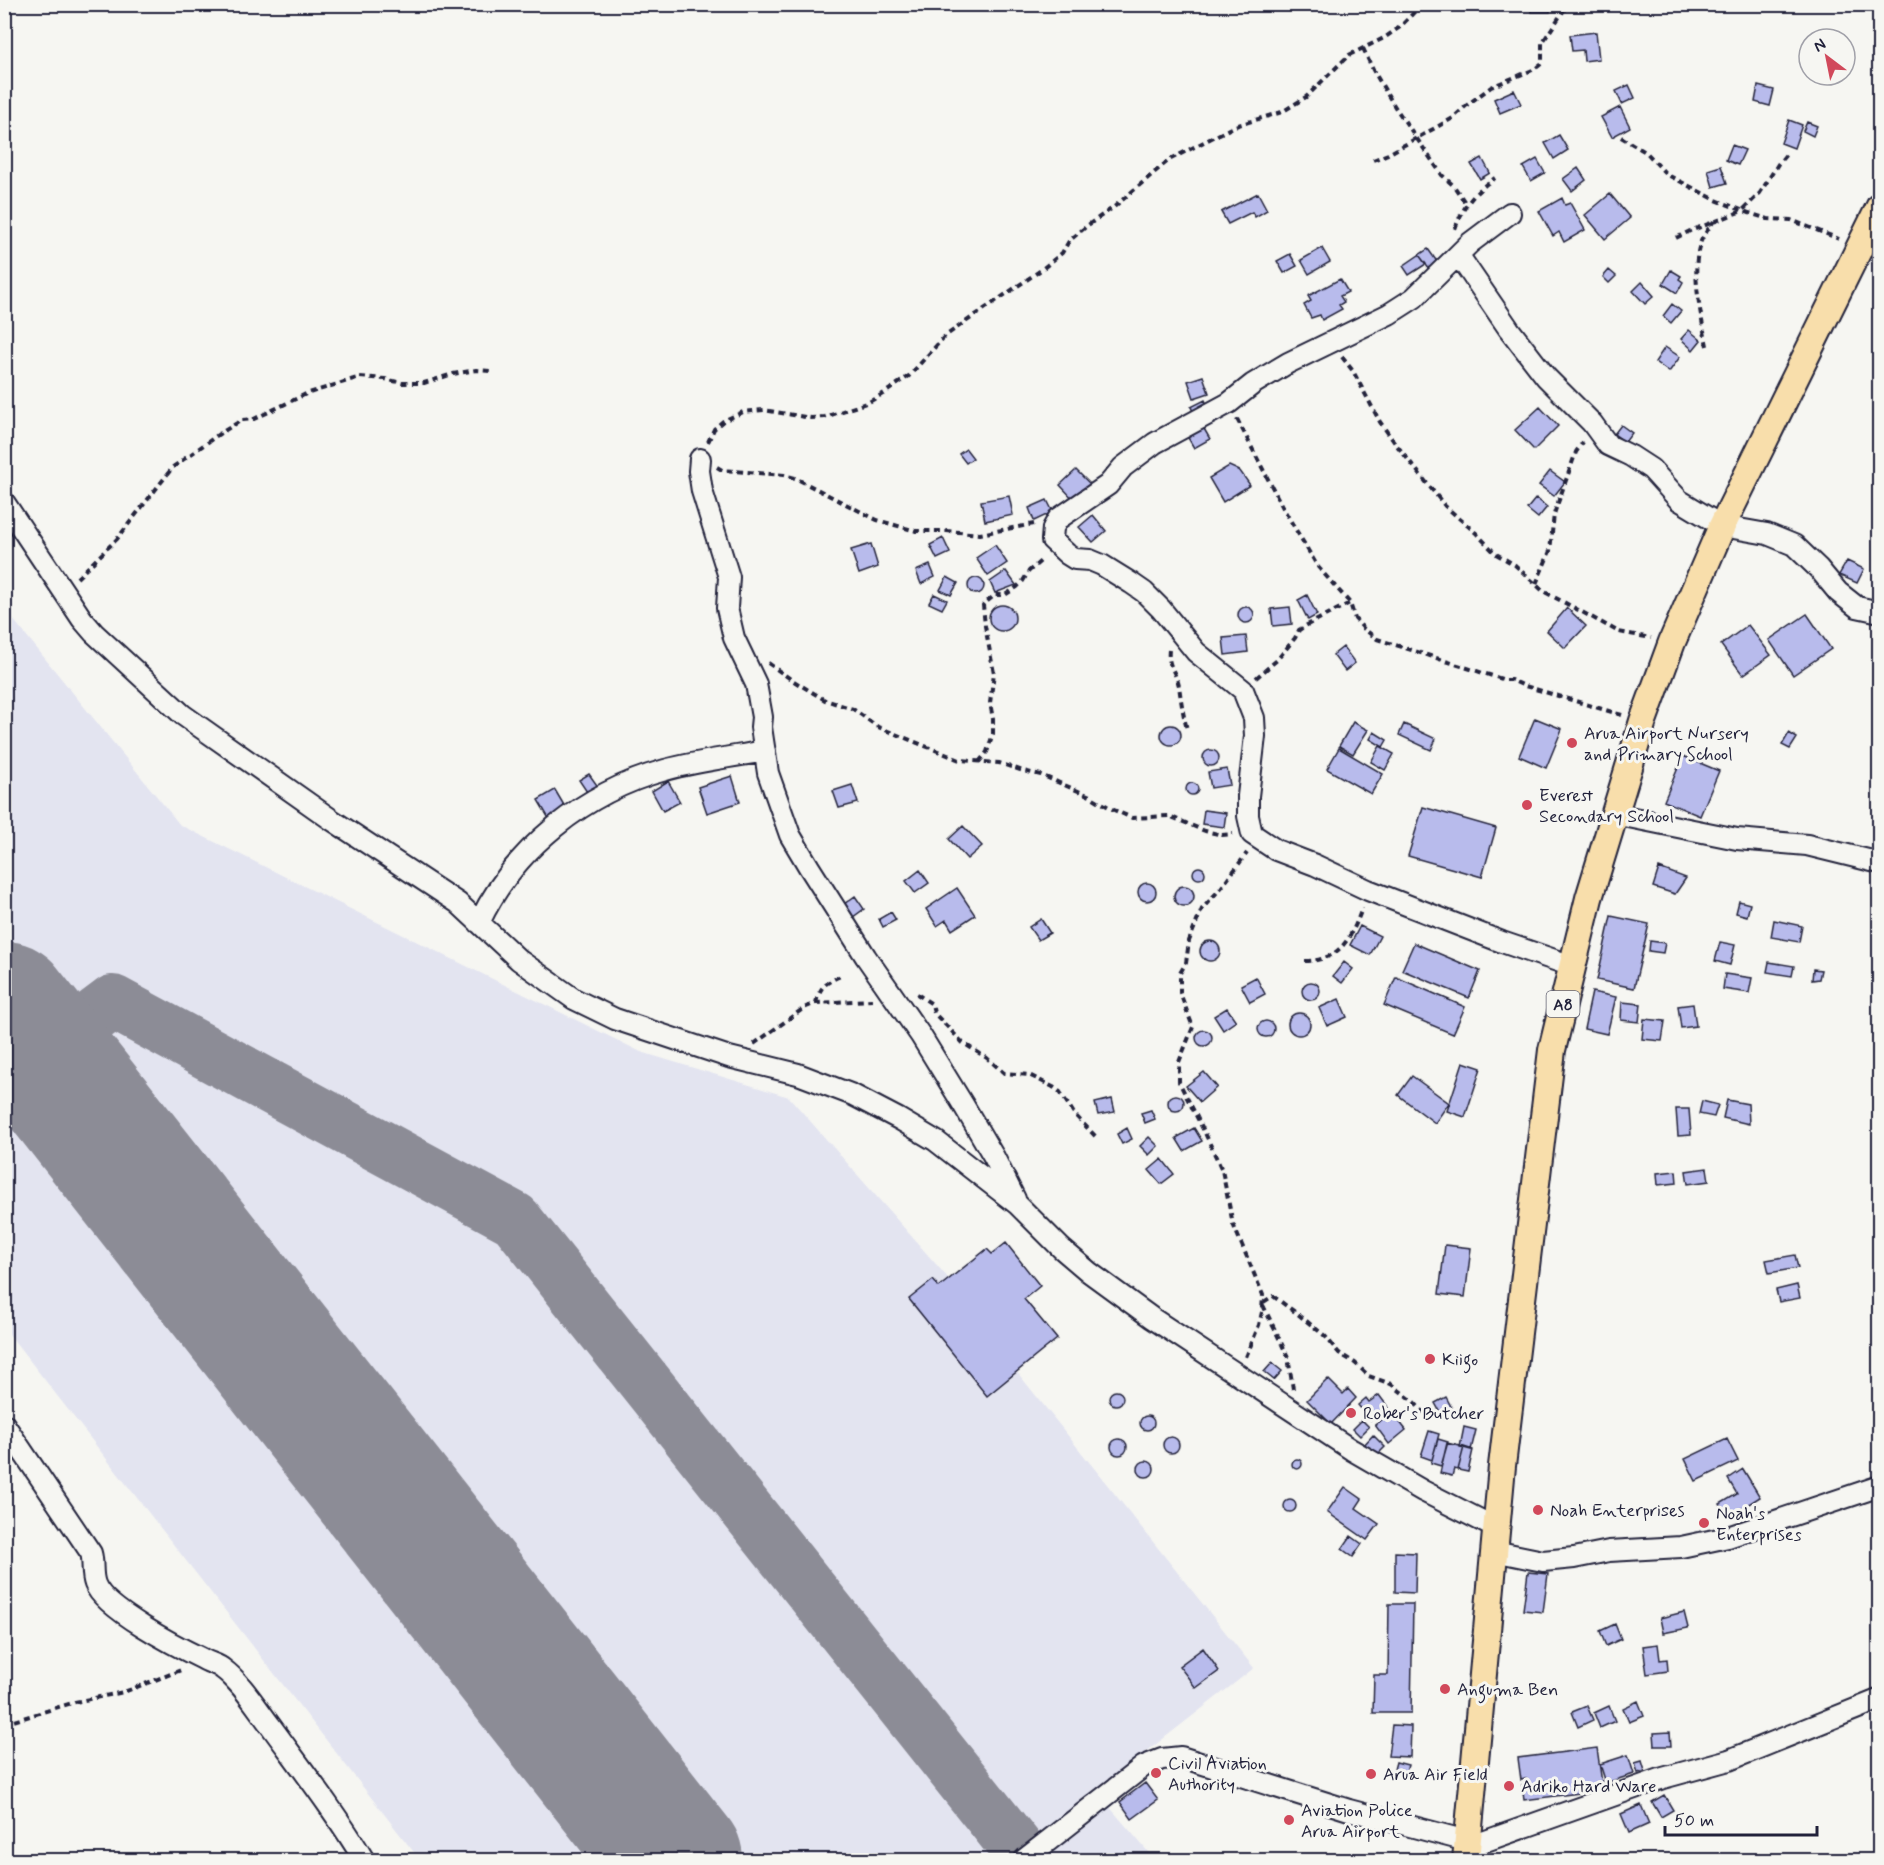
<svg xmlns="http://www.w3.org/2000/svg" width="1884" height="1865" font-family="Mynerve,sans-serif">
	<style>
		.built { fill: #e3e4f0 }
		.lines { fill: none; stroke-linecap: round; stroke-linejoin: round }
		.taxiway { stroke: #8c8c96; stroke-width: 54 }
		.runway { stroke: #8c8c96; stroke-width: 136 }
		.building { fill: #b8bbec; stroke: #22223b; stroke-width: 1.5 }
		.minor-casing { stroke: #22223b; stroke-width: 24 }
		.major-casing { stroke: #22223b; stroke-width: 30 }
		.path { stroke: #22223b; stroke-width: 4; stroke-dasharray: 6 4.5; stroke-linecap: butt }
		.minor { stroke: #f6f6f2; stroke-width: 20 }
		.major { stroke: #f8deab; stroke-width: 26 }
		.poi-dot { fill: #d1495b; stroke: #f6f6f2; stroke-width: 2 }
		.labels { text-anchor: middle; stroke-width: 6; stroke-linejoin: round; paint-order: stroke }
		.shield { fill: #f6f6f2; stroke: #626272; stroke-width: 1.5 }
		.shield-label { font-size: 16px; font-weight: bold; fill: #22223b }
		.poi-label { font-size: 18px; fill: #22223b; stroke: #f6f6f2; text-anchor: start }
	</style>
	<rect width="100%" height="100%" fill="#f6f6f2"/>
	<filter id="ink" filterUnits="userSpaceOnUse"><feTurbulence type="fractalNoise" baseFrequency=".0167" numOctaves="2"/><feDisplacementMap in="SourceGraphic" scale="12" xChannelSelector="R" yChannelSelector="G"/><feConvolveMatrix kernelMatrix="1 2 1 2 8 2 1 2 1" color-interpolation-filters="sRGB"/></filter>
	<g filter="url(#ink)">
		<path class="built" d="M4,608L180,825L641,1052L789,1097L949,1279L987,1249L992,1254L1006,1243L1040,1286L1025,1299L1057,1339L1017,1372L1254,1668L1096,1791L1155,1860H420L5,1329Z"/>
		<g class="lines">
			<path class="taxiway" d="M41,1056L113,1002L515,1219L1026,1860"/>
			<path class="runway" d="M4,1009L675,1860"/>
		</g>
		<path class="building" d="M1531,4H1550V12H1531Z
			M1596,32L1599,59L1584,61L1583,50L1572,51L1570,35Z
			M1629,85L1635,98L1622,104L1616,91Z
			M1758,86L1774,90L1770,106L1755,102Z
			M1514,90L1521,104L1500,113L1494,99Z
			M1620,107L1630,127L1612,137L1601,117Z
			M1789,120L1802,125L1794,148L1781,143Z
			M1807,122L1817,126L1813,136L1803,131Z
			M1559,135L1568,150L1554,159L1545,143Z
			M1732,145L1745,150L1738,165L1726,160Z
			M1482,158L1490,173L1480,179L1471,164Z
			M1537,159L1545,173L1531,181L1523,167Z
			M1721,166L1727,183L1713,187L1708,170Z
			M1578,168L1586,180L1572,191L1563,179Z
			M1258,193L1267,210L1255,217L1252,212L1228,224L1221,212Z
			M1610,194L1630,218L1605,239L1585,215Z
			M1562,198L1565,205L1570,203L1585,230L1564,242L1559,232L1553,236L1539,211Z
			M1322,248L1330,262L1309,274L1301,260Z
			M1428,249L1438,263L1429,269L1419,255Z
			M1290,254L1297,266L1284,273L1277,261Z
			M1419,255L1426,264L1409,275L1403,266Z
			M1609,270L1616,276L1609,283L1603,277Z
			M1671,270L1681,276L1679,279L1683,282L1677,293L1663,284Z
			M1340,279L1348,292L1340,296L1344,302L1339,305L1342,309L1322,320L1320,315L1311,318L1304,305L1311,301L1308,296Z
			M1642,282L1654,296L1645,304L1633,291Z
			M1672,304L1681,311L1671,323L1663,316Z
			M1689,330L1701,340L1693,350L1681,339Z
			M1665,347L1680,357L1669,372L1655,362Z
			M1203,376L1209,393L1194,398L1188,381Z
			M1205,400L1209,409L1195,415L1191,407Z
			M1540,407L1558,426L1534,450L1515,430Z
			M1621,425L1632,433L1625,442L1614,434Z
			M1203,427L1210,439L1194,448L1187,436Z
			M966,449L973,458L966,463L959,454Z
			M1229,466L1240,471L1250,485L1223,502L1209,478Z
			M1076,470L1092,486L1076,502L1060,485Z
			M1550,471L1565,482L1554,496L1539,485Z
			M1009,496L1013,515L985,521L981,501Z
			M1536,498L1547,507L1538,518L1527,509Z
			M1047,500L1053,512L1034,521L1029,508Z
			M1093,515L1106,531L1093,542L1079,527Z
			M943,538L950,553L937,559L930,545Z
			M871,544L878,567L859,574L851,550Z
			M995,545L1007,563L988,576L976,558Z
			M1847,561L1864,569L1857,583L1839,575Z
			M930,565L935,577L921,584L916,571Z
			M1006,571L1016,585L995,593L990,582Z
			M947,577L958,583L951,595L940,590Z
			M968 586a8 8 0 1 1 16 0a8 8 0 1 1-16 0Z
			M934,594L947,600L942,609L929,603Z
			M1307,595L1317,615L1308,620L1298,600Z
			M989 618a13 13 0 1 1 26 0a13 13 0 1 1-26 0Z
			M1290,607L1292,624L1273,626L1271,609Z
			M1238 615a8 8 0 1 1 16 0a8 8 0 1 1-16 0Z
			M1567,608L1586,626L1565,648L1547,631Z
			M1807,614L1831,649L1793,675L1769,640Z
			M1748,625L1771,655L1743,675L1721,645Z
			M1246,636L1248,652L1225,655L1223,638Z
			M1343,647L1355,663L1345,671L1333,655Z
			M1535,718L1562,729L1546,768L1519,756Z
			M1353,722L1368,730L1353,754L1339,746Z
			M1404,724L1436,739L1431,750L1399,735Z
			M1161 735a10 10 0 1 1 20 0a10 10 0 1 1-20 0Z
			M1374,732L1387,740L1383,747L1370,739Z
			M1789,733L1797,738L1790,749L1782,745Z
			M1380,746L1394,754L1385,770L1371,762Z
			M1339,748L1383,774L1371,794L1327,769Z
			M1203 758a8 8 0 1 1 16 0a8 8 0 1 1-16 0Z
			M1683,756L1719,771L1700,816L1664,801Z
			M1227,769L1230,785L1211,788L1208,772Z
			M589,774L599,788L589,795L579,780Z
			M732,776L740,802L707,813L698,787Z
			M668,781L680,802L663,811L652,791Z
			M1186 789a6 6 0 1 1 12 0a6 6 0 1 1-12 0Z
			M852,785L858,803L839,808L833,791Z
			M555,790L568,812L551,822L538,800Z
			M1423,807L1496,828L1482,877L1408,856Z
			M1204,810L1226,813L1224,827L1202,824Z
			M963,826L982,846L967,859L949,839Z
			M1193 873a6 6 0 1 1 12 0a6 6 0 1 1-12 0Z
			M1659,868L1686,878L1675,894L1653,887Z
			M920,870L929,883L915,893L906,881Z
			M1138 892a9 9 0 1 1 18 0a9 9 0 1 1-18 0Z
			M1174 896a10 10 0 1 1 20 0a10 10 0 1 1-20 0Z
			M957,888L975,915L952,930L946,920L937,926L926,909Z
			M855,896L864,909L849,920L840,907Z
			M1739,901L1750,904L1747,916L1736,913Z
			M891,912L896,920L883,927L879,919Z
			M1611,916L1649,924L1634,988L1597,980Z
			M1041,919L1050,933L1038,940L1029,927Z
			M1774,920L1802,926L1799,942L1771,937Z
			M1360,926L1380,936L1370,955L1350,945Z
			M1200 951a10 10 0 1 1 20 0a10 10 0 1 1-20 0Z
			M1650,941L1665,943L1663,953L1649,951Z
			M1720,942L1735,945L1730,965L1715,961Z
			M1414,943L1480,971L1469,998L1402,970Z
			M1344,962L1353,969L1342,983L1333,976Z
			M1769,962L1794,966L1792,976L1767,972Z
			M1813,969L1821,970L1819,979L1812,980Z
			M1725,974L1752,978L1749,993L1723,989Z
			M1256,977L1265,994L1250,1002L1241,985Z
			M1396,977L1465,1007L1453,1034L1384,1005Z
			M1302 991a9 9 0 1 1 18 0a9 9 0 1 1-18 0Z
			M1592,992L1616,997L1607,1034L1584,1029Z
			M1339,999L1347,1017L1327,1026L1319,1008Z
			M1622,1002L1641,1004L1639,1022L1621,1020Z
			M1693,1004L1696,1026L1681,1028L1678,1006Z
			M1227,1008L1236,1021L1223,1030L1214,1016Z
			M1288 1024a11 11 0 1 1 22 0a11 11 0 1 1-22 0Z
			M1644,1019L1665,1021L1662,1041L1642,1039Z
			M1258 1029a8 8 0 1 1 16 0a8 8 0 1 1-16 0Z
			M1196 1038a8 8 0 1 1 16 0a8 8 0 1 1-16 0Z
			M1463,1062L1481,1068L1465,1117L1447,1111Z
			M1204,1072L1217,1087L1200,1102L1186,1086Z
			M1412,1076L1449,1103L1435,1123L1398,1095Z
			M1168 1103a8 8 0 1 1 16 0a8 8 0 1 1-16 0Z
			M1112,1099L1115,1112L1098,1115L1095,1103Z
			M1727,1100L1748,1104L1749,1124L1723,1118Z
			M1702,1101L1718,1105L1714,1117L1699,1114Z
			M1676,1109H1689L1691,1135L1678,1136Z
			M1151,1110L1155,1119L1145,1123L1141,1113Z
			M1127,1128L1132,1139L1122,1144L1117,1134Z
			M1194,1128L1202,1141L1184,1151L1176,1138Z
			M1149,1137L1158,1146L1149,1155L1140,1146Z
			M1162,1159L1174,1174L1161,1184L1149,1170Z
			M1707,1168L1709,1181L1688,1184L1686,1171Z
			M1676,1171L1677,1183L1658,1185L1657,1173Z
			M1006,1243L1040,1286L1024,1299L1057,1339L987,1396L909,1299L933,1280L939,1287L987,1249L992,1254Z
			M1445,1245L1471,1248L1465,1297L1439,1294Z
			M1795,1255L1798,1268L1769,1273L1766,1260Z
			M1797,1285L1800,1298L1779,1302L1776,1290Z
			M1272,1363L1282,1371L1274,1380L1264,1372Z
			M1328,1379L1343,1394L1348,1389L1356,1398L1331,1424L1307,1400Z
			M1109 1398a7 7 0 1 1 14 0a7 7 0 1 1-14 0Z
			M1379,1395L1388,1407L1371,1420L1358,1405L1366,1398L1369,1402Z
			M1446,1397L1455,1414L1444,1419L1435,1403Z
			M1392,1412L1406,1430L1389,1444L1375,1425Z
			M1140 1423a7 7 0 1 1 14 0a7 7 0 1 1-14 0Z
			M1362,1420L1369,1427L1360,1436L1353,1429Z
			M1464,1427L1476,1430L1471,1450L1460,1447Z
			M1429,1431L1439,1434L1432,1460L1421,1456Z
			M1373,1435L1385,1447L1375,1457L1363,1446Z
			M1163 1445a8 8 0 1 1 16 0a8 8 0 1 1-16 0Z
			M1438,1439L1448,1442L1441,1466L1431,1463Z
			M1727,1439L1738,1461L1696,1481L1685,1459Z
			M1111 1447a8 8 0 1 1 16 0a8 8 0 1 1-16 0Z
			M1447,1443L1464,1447L1458,1470L1454,1469L1452,1476L1440,1473Z
			M1464,1447L1473,1450L1468,1472L1458,1470Z
			M1292 1464a5 5 0 1 1 10 0a5 5 0 1 1-10 0Z
			M1138 1469a8 8 0 1 1 16 0a8 8 0 1 1-16 0Z
			M1743,1469L1760,1497L1728,1517L1720,1504L1737,1494L1728,1479Z
			M1345,1487L1362,1499L1356,1508L1379,1524L1367,1540L1327,1512Z
			M1284 1506a6 6 0 1 1 12 0a6 6 0 1 1-12 0Z
			M1351,1536L1362,1544L1353,1557L1342,1549Z
			M1395,1552L1416,1553L1415,1593L1395,1592Z
			M1528,1572L1548,1574L1543,1612L1523,1610Z
			M1389,1604H1413L1411,1713H1373L1374,1675H1388Z
			M1684,1612L1688,1628L1663,1633L1660,1618Z
			M1615,1624L1621,1639L1606,1646L1600,1631Z
			M1658,1644L1660,1660L1667,1659L1668,1671L1647,1674L1643,1646Z
			M1203,1648L1219,1671L1196,1688L1179,1666Z
			M1638,1701L1644,1716L1629,1722L1623,1708Z
			M1587,1706L1593,1720L1578,1727L1572,1712Z
			M1609,1706L1615,1721L1600,1728L1594,1713Z
			M1392,1725L1411,1726L1410,1757L1388,1756Z
			M1670,1732L1671,1746H1655L1654,1733Z
			M1597,1748L1603,1790L1524,1800L1522,1785L1527,1783L1526,1779L1521,1780L1518,1758Z
			M1628,1755L1634,1774L1606,1783L1600,1764Z
			M1642,1761L1645,1771L1638,1773L1635,1763Z
			M1396,1762L1408,1765L1405,1776L1393,1773Z
			M1145,1783L1158,1800L1132,1819L1120,1802Z
			M1664,1795L1673,1810L1661,1817L1652,1802Z
			M1641,1805L1649,1824L1629,1833L1621,1814Z"/>
		<g class="lines">
			<defs>
				<path id="minor" d="M1510,213L1470,243L1414,298L1389,314L1288,363L1253,384L1229,403L1155,443L1123,467L1108,485L1058,519L1053,528L1052,540L1067,554L1075,559L1090,560L1102,565L1131,583L1144,592L1161,609L1196,652L1243,690L1254,718L1255,736L1248,796V816L1252,834L1276,850L1315,865L1368,890L1502,942L1572,966
					M1459,256L1509,329L1546,377L1592,423L1608,445L1631,456L1651,469L1679,500L1722,526L1767,534L1794,545L1819,569L1838,592L1857,607L1880,612
					M700,459L699,471L702,491L729,577L727,608L734,638L756,684L762,717L761,727L768,773L790,835L809,867L866,957L921,1036L964,1106L994,1157L1015,1199
					M4,502L82,619L94,633L183,715L332,820L458,903L519,960L574,999L615,1019L729,1057L798,1074L853,1095L899,1119L936,1141L1017,1204L1062,1249L1089,1272L1152,1318L1352,1450L1423,1491L1496,1528
					M1614,814L1737,839L1807,845L1880,863
					M479,923C514,848 585,792 665,770C698,761 732,757 765,751
					M4,1424L91,1553C94,1563 91,1573 95,1584C104,1609 178,1647 203,1659C209,1663 218,1664 223,1669C240,1681 257,1708 270,1725C302,1769 336,1813 364,1860
					M1494,1551L1543,1561L1574,1558L1609,1551L1681,1547L1728,1537L1880,1486
					M1466,1848L1663,1778L1729,1760L1878,1700
					M1025,1859L1144,1766L1162,1759L1181,1757L1349,1810L1467,1841"/>
				<path id="major" d="M1466,1860L1502,1466L1552,1050L1589,898L1643,721L1672,642L1722,526L1880,206"/>
			</defs>
			<use href="#minor" class="minor-casing"/>
			<use href="#major" class="major-casing"/>
			<path class="path" d="M1363,48L1373,70L1395,107L1442,175L1454,186L1466,204
				M1621,137L1647,153L1666,174L1716,200L1749,213L1768,219L1791,220L1839,239
				M1373,160L1388,154L1453,118L1467,105L1491,87L1535,69L1542,63V43L1568,4
				M1455,229C1463,206 1475,191 1495,178
				M1676,238L1690,231L1742,211L1760,193L1778,164L1788,152
				M1707,346C1701,315 1690,270 1701,241C1704,234 1710,227 1714,221
				M1342,357L1353,371L1380,422L1395,443L1445,506L1476,533L1496,554L1515,565L1543,591L1619,632L1651,638
				M1237,419L1283,508L1318,567L1350,603L1355,619L1364,629L1377,639L1505,680H1511L1525,686L1622,715
				M708,442L714,429L723,421L743,412L764,410L811,418L825,417L869,402L886,392L909,376L945,336L1041,270L1062,253L1069,241L1088,225L1114,207L1169,160L1235,126L1282,112L1306,97L1349,55L1384,38L1400,27L1422,4
				M717,467L722,470L784,475L795,478L877,520L916,531H947L980,534L1034,524
				M77,578L117,539L173,467L219,434L242,420L254,419L306,394L360,377L385,379L402,383H424L453,374L476,370L490,371
				M1536,584L1550,551L1554,514L1576,452L1583,442
				M1169,650C1167,666 1176,672 1179,686C1181,700 1183,715 1187,729
				M768,663L792,680L825,700L853,709L878,727L960,760L999,763L1023,771L1041,775L1090,796L1114,810L1132,818L1169,816L1205,831L1222,835L1233,834
				M1256,678L1277,660L1295,638L1299,630L1307,625L1350,603
				M979,762L987,752L993,734V719L990,703L994,673L985,626L983,605L995,595H1005L1017,587L1023,581L1029,571L1043,559
				M1305,961C1340,961 1352,937 1362,908
				M917,994L932,1004L934,1013L963,1043L987,1058L1004,1073L1029,1075L1053,1087L1060,1092L1075,1115L1098,1139
				M816,1003C820,985 827,982 843,975
				M754,1044L804,1008L816,1003L872,1000
				M1246,1357L1259,1325L1262,1312L1263,1295L1233,1224L1222,1170L1205,1133L1179,1082V1062L1193,1027L1180,993V973L1186,963L1189,941L1202,909L1221,888L1247,853
				M1293,1389L1288,1357L1262,1303L1273,1296L1299,1315L1325,1336L1339,1353L1355,1363L1369,1376L1391,1384L1414,1402L1424,1413
				M4,1724L75,1702L124,1692L181,1670"/>
			<use href="#minor" class="minor"/>
			<use href="#major" class="major"/>
		</g>
	</g>
	<g class="poi-dot">
		<circle cx="1572" cy="743" r="6"/>
		<circle cx="1527" cy="805" r="6"/>
		<circle cx="1430" cy="1359" r="6"/>
		<circle cx="1351" cy="1413" r="6"/>
		<circle cx="1538" cy="1510" r="6"/>
		<circle cx="1704" cy="1523" r="6"/>
		<circle cx="1445" cy="1689" r="6"/>
		<circle cx="1156" cy="1773" r="6"/>
		<circle cx="1371" cy="1774" r="6"/>
		<circle cx="1509" cy="1786" r="6"/>
		<circle cx="1289" cy="1820" r="6"/>
	</g>
	<g class="labels">
		<rect class="shield" x="1546.5" y="991" width="33" height="26" rx="4.5"/>
		<g class="shield-label">
			<text x="1563" y="1010">A8</text>
		</g>
		<g class="poi-label">
			<text x="1584" y="739">Arua Airport Nursery<tspan x="1584" dy="21">and Primary School</tspan></text>
			<text x="1539" y="801">Everest<tspan x="1539" dy="21">Secondary School</tspan></text>
			<text x="1442" y="1365">Kiigo</text>
			<text x="1363" y="1419">Rober's Butcher</text>
			<text x="1550" y="1516">Noah Enterprises</text>
			<text x="1716" y="1519">Noah's<tspan x="1716" dy="21">Enterprises</tspan></text>
			<text x="1457" y="1695">Anguma Ben</text>
			<text x="1168" y="1769">Civil Aviation<tspan x="1168" dy="21">Authority</tspan></text>
			<text x="1383" y="1780">Arua Air Field</text>
			<text x="1521" y="1792">Adriko Hard Ware</text>
			<text x="1301" y="1816">Aviation Police<tspan x="1301" dy="21">Arua Airport</tspan></text>
		</g>
	</g>
	<rect width="1884" height="1865" fill="none" stroke="#f6f6f2" stroke-width="24"/>
	<rect x="12" y="12" width="1860" height="1841" fill="none" stroke="#22223b" stroke-width="2" filter="url(#ink)"/>
	<g transform="translate(1827 57) rotate(328)"><circle r="28" fill="#f6f6f2" stroke="#a1a1a9" stroke-width="1.5"/>
	<path d="M0-4.5L10 22L0 15L-10 22Z" fill="#d1495b"/>
	<text y="-9" font-size="16" font-weight="bold" text-anchor="middle" fill="#22223b">N</text>
	</g>
	<path d="M1665 1826v9h152v-9" fill="none" stroke="#22223b" stroke-width="3"/>
	<text x="1674" y="1826" font-size="18" fill="#22223b" stroke="#f6f6f2" stroke-width="4.5" paint-order="stroke">50 m</text>
</svg>
